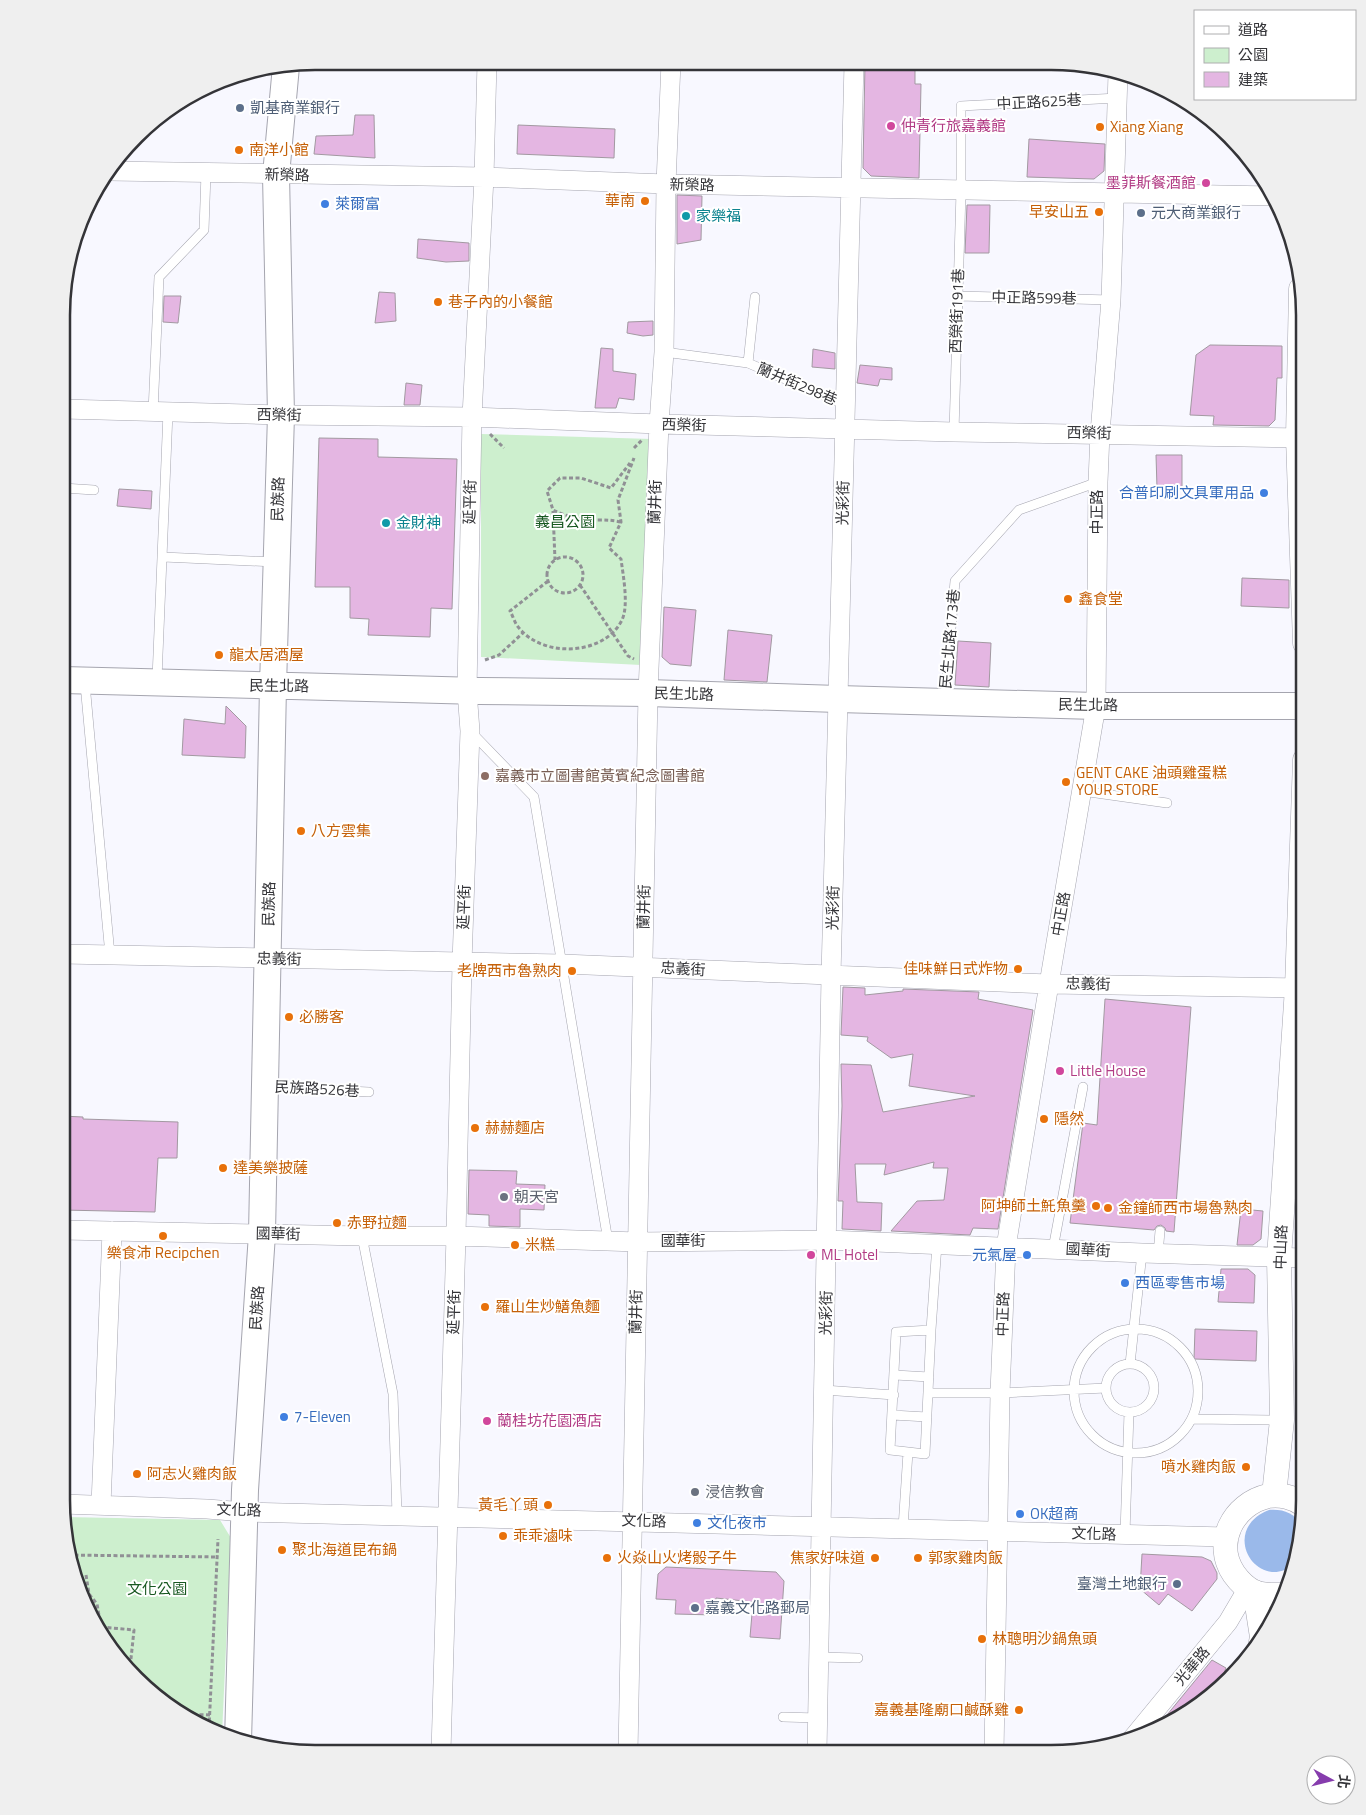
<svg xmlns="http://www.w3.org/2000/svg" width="1366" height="1815" font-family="'Titillium Web','Noto Sans TC',sans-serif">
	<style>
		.green { fill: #cdefce }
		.water { fill: #9ab9ea }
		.building { fill: #e4b6e2; stroke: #a299a1 }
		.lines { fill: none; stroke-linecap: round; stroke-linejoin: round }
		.service-casing { stroke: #a5a5af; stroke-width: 10 }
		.minor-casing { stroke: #a5a5af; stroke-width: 20 }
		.tertiary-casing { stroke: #a5a5af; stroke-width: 25 }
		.secondary-casing { stroke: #a5a5af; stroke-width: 28 }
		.path { stroke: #909095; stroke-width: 3; stroke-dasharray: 4 2.5; stroke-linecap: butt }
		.service { stroke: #fff; stroke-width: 9 }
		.minor { stroke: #fff; stroke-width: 19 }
		.tertiary { stroke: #fff; stroke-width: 24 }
		.secondary { stroke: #fff; stroke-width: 26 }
		.service-dot { fill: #5c6f8a; stroke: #fff; stroke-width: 2 }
		.hotel-dot { fill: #d1479c; stroke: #fff; stroke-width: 2 }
		.food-dot { fill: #e8710a; stroke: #fff; stroke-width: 2 }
		.shop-dot { fill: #3f7fe0; stroke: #fff; stroke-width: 2 }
		.culture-dot { fill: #0f9aa8; stroke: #fff; stroke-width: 2 }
		.education-dot { fill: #8d6e63; stroke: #fff; stroke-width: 2 }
		.worship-dot { fill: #6b7280; stroke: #fff; stroke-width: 2 }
		.labels { text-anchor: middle; stroke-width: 4; stroke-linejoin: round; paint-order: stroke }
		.street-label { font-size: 15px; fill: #343438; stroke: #fff }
		.service-label { font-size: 15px; fill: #4e5e75; stroke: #fff; text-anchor: start }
		.hotel-label { font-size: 15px; fill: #b23c85; stroke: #fff; text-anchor: start }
		.food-label { font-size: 15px; fill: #c56008; stroke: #fff; text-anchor: start }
		.shop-label { font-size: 15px; fill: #366cbe; stroke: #fff; text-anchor: start }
		.culture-label { font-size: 15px; fill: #0d838f; stroke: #fff; text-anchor: start }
		.park-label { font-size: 15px; fill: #185821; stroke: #fff }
		.education-label { font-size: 15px; fill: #785e54; stroke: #fff; text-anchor: start }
		.worship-label { font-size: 15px; fill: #5b616d; stroke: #fff; text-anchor: start }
		.rim { fill: none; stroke: #343438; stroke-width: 2.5 }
	</style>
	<rect width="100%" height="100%" fill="#f8f8ff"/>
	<path class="green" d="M481,434L652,439L641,665L481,657Z
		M64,1517L220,1520L231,1538L222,1734L174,1711L124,1667L88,1612L70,1565Z"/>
	<path class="water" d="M1269,1510C1284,1509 1293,1513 1302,1525L1294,1565C1255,1593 1219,1529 1269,1510Z"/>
	<path class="building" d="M865,63H915V84H921L919,178L871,176L863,168Z
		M355,115H374L375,158L314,154L316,136L353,135Z
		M518,125L615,129L614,158L517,154Z
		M1029,139L1105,144L1104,171L1094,179L1027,177Z
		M677,195L702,196L701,240L677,244Z
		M967,205H990L989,253H965Z
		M418,239L469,243V261L446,262L417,258Z
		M379,292L395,293L396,321L375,323Z
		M164,296H181L178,323L163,322Z
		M653,321V335L643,336L627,333L628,322Z
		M1210,345L1282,346V378H1277L1275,420L1269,426L1213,425L1214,416L1190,415L1196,355Z
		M601,348L613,349V371L636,374L634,400L619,398L616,408H595Z
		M813,349L835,353V369L812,367Z
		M860,365L892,368V380L880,379L878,386L857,383Z
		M406,383L422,385L420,405H404Z
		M319,438L378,439V457L457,459L452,609L431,608L430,637L368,635L369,619L350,618V587H315Z
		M1156,455H1182V488H1157Z
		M119,489L152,491L151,509L117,506Z
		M1242,578L1289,580V608L1241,606Z
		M664,607L696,610L691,666L670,664L662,657Z
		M728,630L772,635L767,682L724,680Z
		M958,641L991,643L989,687L955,685Z
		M226,706L246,726L245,758L182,755L184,719L225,724Z
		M843,987L865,988V995L903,991V989L979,992L978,999L1033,1010L998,1229L973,1228L970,1235L891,1231L917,1201L944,1200L948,1168H933L934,1162L884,1175L886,1164H855L857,1202L882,1203L881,1231L842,1229L843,1201H838L842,1106L841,1064L871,1065L883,1112L975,1096L909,1086L913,1054L891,1058L867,1041L868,1037L841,1035Z
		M1105,999L1191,1007L1174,1232L1166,1231L1165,1228L1161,1225L1157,1226L1154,1230L1070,1223L1083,1123L1097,1125Z
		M62,1116L83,1117V1119L178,1122L177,1158H158L155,1212L62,1210Z
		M469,1170L517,1171L516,1184L545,1185L544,1210L520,1209V1227L489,1226V1215L468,1214Z
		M1241,1209L1263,1211L1261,1239L1253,1245H1237Z
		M1221,1269H1248L1255,1275L1254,1303L1218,1302Z
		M1195,1329L1257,1331L1256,1361L1194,1359Z
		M1142,1554L1202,1557L1211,1561L1217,1573V1579L1192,1611L1168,1594L1159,1605L1140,1589Z
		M666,1567L776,1572L784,1581L780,1639L750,1637L753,1602L716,1598L715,1615L675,1614L676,1600L656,1599L658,1574Z
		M1212,1660L1226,1668L1216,1692L1163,1727L1153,1732Z"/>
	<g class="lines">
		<defs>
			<path id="service" d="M958,296L1111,300
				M664,352L748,363L846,405
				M748,363L755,297
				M153,412L159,277L204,230L206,173
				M954,432L961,191V106L1118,98
				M63,488L94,490
				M163,557L275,562
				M157,679L168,412
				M85,684L110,955
				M945,699L955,581L1019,510L1098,482
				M471,732L534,797L608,1241
				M1082,791L1167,803
				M268,1087L369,1092
				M362,1236L393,1394L397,1515
				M1053,1249L1083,1087
				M1158,1254L1160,1231
				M1074 1391a62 62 0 1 1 124 0a62 62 0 1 1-124 0Z
				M931,1330L937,1244
				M1130,1364L1142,1253
				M1106 1388a24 24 0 1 1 48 0a24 24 0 1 1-48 0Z
				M895,1375L929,1377
				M824,1390L894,1395
				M928,1393H1000L1106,1388
				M892,1415L927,1417
				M1192,1419L1281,1420
				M903,1528L908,1452L925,1454L931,1330L896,1332L890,1450L908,1452
				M1125,1534L1129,1412
				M819,1657L858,1658
				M783,1717L818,1718"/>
			<path id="minor" d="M110,171L484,177L666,184L1274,196
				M63,409L281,415L472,417L659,424L954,432L1305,438
				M62,954L563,964L1049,984L1304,988
				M62,1230L362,1236H456L638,1242L827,1240L1142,1253L1304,1258
				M62,1504L207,1509L245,1512L1226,1537
				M101,1505L112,1231
				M1131,1740L1228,1622L1248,1588
				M441,1752L456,1236L462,963L470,731L467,691L472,417L484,177L487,62
				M628,1753L648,693L659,424L664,352L666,184L671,62
				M817,1753L831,976L854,63
				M994,1754L1000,1393L1006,1247L1049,984L1096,706L1098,482L1100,433L1111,300L1118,73"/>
			<path id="tertiary" d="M1301,289L1298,437L1305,643
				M1274,1495L1282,1420L1279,1258L1297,988L1305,760
				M1255,1592L1262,1637L1261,1642
				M1285,1595C1275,1595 1263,1596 1254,1592C1246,1588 1239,1581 1234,1574C1213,1543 1233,1504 1268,1496C1280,1494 1294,1497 1304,1505"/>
			<path id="secondary" d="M63,680L479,691L648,693L838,699L1096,706H1305
				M238,1741L245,1490L262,1234L273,686L281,415L276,175L286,66"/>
		</defs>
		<use href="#service" class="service-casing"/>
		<use href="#minor" class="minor-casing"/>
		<use href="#tertiary" class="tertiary-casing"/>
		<use href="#secondary" class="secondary-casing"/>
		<path class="path" d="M490,434L504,448
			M634,448L642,440
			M553,511L555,560
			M621,522C612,520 606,520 597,520C583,521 565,516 553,510L547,491L560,478H581L611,488L630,463
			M547 575a18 18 0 1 1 36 0a18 18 0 1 1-36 0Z
			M548,581L510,611C513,616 515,624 519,628C543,658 604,656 622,620C629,605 623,575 621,559L609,548L621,522L618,500L634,458
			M580,585L628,656L634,659
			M485,660L499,655L524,632
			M68,1555L218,1557
			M86,1575L89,1594L97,1604L101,1627L99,1630
			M84,1604H97
			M101,1627L134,1630L130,1668L126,1669
			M180,1714L210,1715
			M209,1728L218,1539"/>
		<use href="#service" class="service"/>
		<use href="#minor" class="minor"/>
		<use href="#tertiary" class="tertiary"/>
		<use href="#secondary" class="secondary"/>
	</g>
	<g class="service-dot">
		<circle cx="240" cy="108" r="5"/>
		<circle cx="1141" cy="213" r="5"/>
		<circle cx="1177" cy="1584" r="5"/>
		<circle cx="695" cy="1608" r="5"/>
	</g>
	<g class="hotel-dot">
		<circle cx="891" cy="126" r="5"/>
		<circle cx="1206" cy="183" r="5"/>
		<circle cx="1060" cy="1071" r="5"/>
		<circle cx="811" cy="1255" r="5"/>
		<circle cx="487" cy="1421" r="5"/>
	</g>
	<g class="food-dot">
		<circle cx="1100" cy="127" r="5"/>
		<circle cx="239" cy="150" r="5"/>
		<circle cx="645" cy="201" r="5"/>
		<circle cx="1099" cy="212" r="5"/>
		<circle cx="438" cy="302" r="5"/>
		<circle cx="1068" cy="599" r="5"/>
		<circle cx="219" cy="655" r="5"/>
		<circle cx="1066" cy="782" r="5"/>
		<circle cx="301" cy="831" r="5"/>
		<circle cx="1018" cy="969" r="5"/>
		<circle cx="572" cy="971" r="5"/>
		<circle cx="289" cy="1017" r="5"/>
		<circle cx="1044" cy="1119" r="5"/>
		<circle cx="475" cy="1128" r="5"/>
		<circle cx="223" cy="1168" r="5"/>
		<circle cx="1096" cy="1206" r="5"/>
		<circle cx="1108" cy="1208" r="5"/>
		<circle cx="337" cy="1223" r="5"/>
		<circle cx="163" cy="1236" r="5"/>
		<circle cx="515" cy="1245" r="5"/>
		<circle cx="485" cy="1307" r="5"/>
		<circle cx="1246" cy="1467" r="5"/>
		<circle cx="137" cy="1474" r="5"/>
		<circle cx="548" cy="1505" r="5"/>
		<circle cx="503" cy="1536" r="5"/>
		<circle cx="282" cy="1550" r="5"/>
		<circle cx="607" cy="1558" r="5"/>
		<circle cx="875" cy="1558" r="5"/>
		<circle cx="918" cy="1558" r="5"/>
		<circle cx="982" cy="1639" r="5"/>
		<circle cx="1019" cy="1710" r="5"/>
	</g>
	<g class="shop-dot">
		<circle cx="325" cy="204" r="5"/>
		<circle cx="1264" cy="493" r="5"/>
		<circle cx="1027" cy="1255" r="5"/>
		<circle cx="1125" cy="1283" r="5"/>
		<circle cx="284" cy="1417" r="5"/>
		<circle cx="1020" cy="1514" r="5"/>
		<circle cx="697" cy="1523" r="5"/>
	</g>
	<g class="culture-dot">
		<circle cx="686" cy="216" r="5"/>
		<circle cx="386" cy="523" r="5"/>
	</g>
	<circle class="education-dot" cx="485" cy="776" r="5"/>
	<g class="worship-dot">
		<circle cx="504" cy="1197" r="5"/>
		<circle cx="695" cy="1492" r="5"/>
	</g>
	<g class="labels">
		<g class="street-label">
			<text transform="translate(1039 102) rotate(-3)" y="5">中正路625巷</text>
			<text transform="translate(287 175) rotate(1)" y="5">新榮路</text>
			<text transform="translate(692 185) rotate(1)" y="5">新榮路</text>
			<text transform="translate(1034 298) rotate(1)" y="5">中正路599巷</text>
			<text transform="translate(957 311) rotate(-88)" y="5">西榮街191巷</text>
			<text transform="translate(797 384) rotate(23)" y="5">蘭井街298巷</text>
			<text transform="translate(279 415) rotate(1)" y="5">西榮街</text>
			<text transform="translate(684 425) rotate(2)" y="5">西榮街</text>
			<text transform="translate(1089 433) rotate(1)" y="5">西榮街</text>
			<text transform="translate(278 499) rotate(-88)" y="5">民族路</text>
			<text transform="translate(470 502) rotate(-89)" y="5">延平街</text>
			<text transform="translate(655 502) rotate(-88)" y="5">蘭井街</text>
			<text transform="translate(843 503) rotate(-89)" y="5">光彩街</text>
			<text transform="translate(1097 512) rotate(-90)" y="5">中正路</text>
			<text transform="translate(950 639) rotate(-85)" y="5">民生北路173巷</text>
			<text transform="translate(279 686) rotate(1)" y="5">民生北路</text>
			<text transform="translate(684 694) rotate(2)" y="5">民生北路</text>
			<text transform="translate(1088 705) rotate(1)" y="5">民生北路</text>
			<text transform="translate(269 904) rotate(-89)" y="5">民族路</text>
			<text transform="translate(464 907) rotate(-88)" y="5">延平街</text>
			<text transform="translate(644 907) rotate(-89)" y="5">蘭井街</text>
			<text transform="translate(833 908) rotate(-89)" y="5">光彩街</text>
			<text transform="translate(1061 914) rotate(-80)" y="5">中正路</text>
			<text transform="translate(279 959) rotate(1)" y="5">忠義街</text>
			<text transform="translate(683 969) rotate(3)" y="5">忠義街</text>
			<text transform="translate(1088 984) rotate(1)" y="5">忠義街</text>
			<text transform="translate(317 1089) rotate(3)" y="5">民族路526巷</text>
			<text transform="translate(278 1234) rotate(1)" y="5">國華街</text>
			<text x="683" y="1246">國華街</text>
			<text transform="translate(1281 1247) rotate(-88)" y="5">中山路</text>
			<text transform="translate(1088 1250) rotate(3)" y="5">國華街</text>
			<text transform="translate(257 1308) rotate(-86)" y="5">民族路</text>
			<text transform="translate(454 1312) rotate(-88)" y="5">延平街</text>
			<text transform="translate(636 1312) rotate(-89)" y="5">蘭井街</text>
			<text transform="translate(826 1313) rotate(-89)" y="5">光彩街</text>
			<text transform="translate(1003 1314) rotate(-88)" y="5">中正路</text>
			<text transform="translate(239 1510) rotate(2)" y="5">文化路</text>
			<text transform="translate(644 1521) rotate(2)" y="5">文化路</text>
			<text transform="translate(1094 1534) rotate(2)" y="5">文化路</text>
			<text transform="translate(1192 1666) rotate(-50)" y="5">光華路</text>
		</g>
		<g class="service-label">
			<text x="250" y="113">凱基商業銀行</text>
			<text x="1151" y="218">元大商業銀行</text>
			<text x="1167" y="1589" text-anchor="end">臺灣土地銀行</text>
			<text x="705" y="1613">嘉義文化路郵局</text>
		</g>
		<g class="hotel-label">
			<text x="901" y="131">仲青行旅嘉義館</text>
			<text x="1196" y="188" text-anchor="end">墨菲斯餐酒館</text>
			<text x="1070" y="1076">Little House</text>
			<text x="821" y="1260">ML Hotel</text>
			<text x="497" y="1426">蘭桂坊花園酒店</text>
		</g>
		<g class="food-label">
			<text x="1110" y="132">Xiang Xiang</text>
			<text x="249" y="155">南洋小館</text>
			<text x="635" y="206" text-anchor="end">華南</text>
			<text x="1089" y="217" text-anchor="end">早安山五</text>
			<text x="448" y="307">巷子內的小餐館</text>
			<text x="1078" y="604">鑫食堂</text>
			<text x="229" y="660">龍太居酒屋</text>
			<text x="1076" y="778">GENT CAKE 油頭雞蛋糕<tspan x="1076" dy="17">YOUR STORE</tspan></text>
			<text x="311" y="836">八方雲集</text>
			<text x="1008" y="974" text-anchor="end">佳味鮮日式炸物</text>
			<text x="562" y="976" text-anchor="end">老牌西市魯熟肉</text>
			<text x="299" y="1022">必勝客</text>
			<text x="1054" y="1124">隱然</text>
			<text x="485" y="1133">赫赫麵店</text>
			<text x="233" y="1173">達美樂披薩</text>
			<text x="1086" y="1211" text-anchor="end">阿坤師土魠魚羹</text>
			<text x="1118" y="1213">金鐘師西市場魯熟肉</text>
			<text x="347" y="1228">赤野拉麵</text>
			<text x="525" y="1250">米糕</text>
			<text x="163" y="1258" text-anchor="middle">樂食沛 Recipchen</text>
			<text x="495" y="1312">羅山生炒鱔魚麵</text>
			<text x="1236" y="1472" text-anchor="end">噴水雞肉飯</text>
			<text x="147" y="1479">阿志火雞肉飯</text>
			<text x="538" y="1510" text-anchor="end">黃毛丫頭</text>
			<text x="513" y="1541">乖乖滷味</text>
			<text x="292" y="1555">聚北海道昆布鍋</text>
			<text x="617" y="1563">火焱山火烤骰子牛</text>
			<text x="865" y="1563" text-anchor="end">焦家好味道</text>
			<text x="928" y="1563">郭家雞肉飯</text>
			<text x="992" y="1644">林聰明沙鍋魚頭</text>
			<text x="1009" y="1715" text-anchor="end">嘉義基隆廟口鹹酥雞</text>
		</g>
		<g class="shop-label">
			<text x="335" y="209">萊爾富</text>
			<text x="1254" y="498" text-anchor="end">合普印刷文具軍用品</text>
			<text x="1017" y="1260" text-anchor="end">元氣屋</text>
			<text x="1135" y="1288">西區零售市場</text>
			<text x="294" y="1422">7-Eleven</text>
			<text x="1030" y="1519">OK超商</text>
			<text x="707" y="1528">文化夜市</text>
		</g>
		<g class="culture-label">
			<text x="696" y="221">家樂福</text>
			<text x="396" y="528">金財神</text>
		</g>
		<g class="park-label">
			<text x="565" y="527">義昌公園</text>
			<text x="157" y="1594">文化公園</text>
		</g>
		<g class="education-label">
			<text x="495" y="781">嘉義市立圖書館黃賓紀念圖書館</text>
		</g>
		<g class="worship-label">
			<text x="514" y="1202">朝天宮</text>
			<text x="705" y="1497">浸信教會</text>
		</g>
	</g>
	<path d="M0 0H1366V1815H0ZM315 70H1051A245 245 0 0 1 1296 315V1500A245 245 0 0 1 1051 1745H315A245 245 0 0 1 70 1500V315A245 245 0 0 1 315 70Z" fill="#efefef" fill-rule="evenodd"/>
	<path class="rim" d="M315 70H1051A245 245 0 0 1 1296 315V1500A245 245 0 0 1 1051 1745H315A245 245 0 0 1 70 1500V315A245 245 0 0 1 315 70Z"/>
	<rect x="1194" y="10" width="162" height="90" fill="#ffffff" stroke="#aeaeaf"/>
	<rect x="1204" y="26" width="25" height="8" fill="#ffffff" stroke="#aeaeaf"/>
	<text x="1238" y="35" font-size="15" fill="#343438">道路</text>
	<rect x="1204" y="48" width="25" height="15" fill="#cdefce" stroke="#aeaeaf"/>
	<text x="1238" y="60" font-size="15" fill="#343438">公園</text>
	<rect x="1204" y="72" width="25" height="15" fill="#e4b6e2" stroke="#aeaeaf"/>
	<text x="1238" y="85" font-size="15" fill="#343438">建築</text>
	<g transform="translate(1331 1780) rotate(97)"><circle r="24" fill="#ffffff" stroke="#aeaeaf"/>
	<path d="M0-4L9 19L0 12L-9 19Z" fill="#863cad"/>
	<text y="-8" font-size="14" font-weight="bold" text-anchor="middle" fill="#343438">北</text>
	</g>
</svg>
